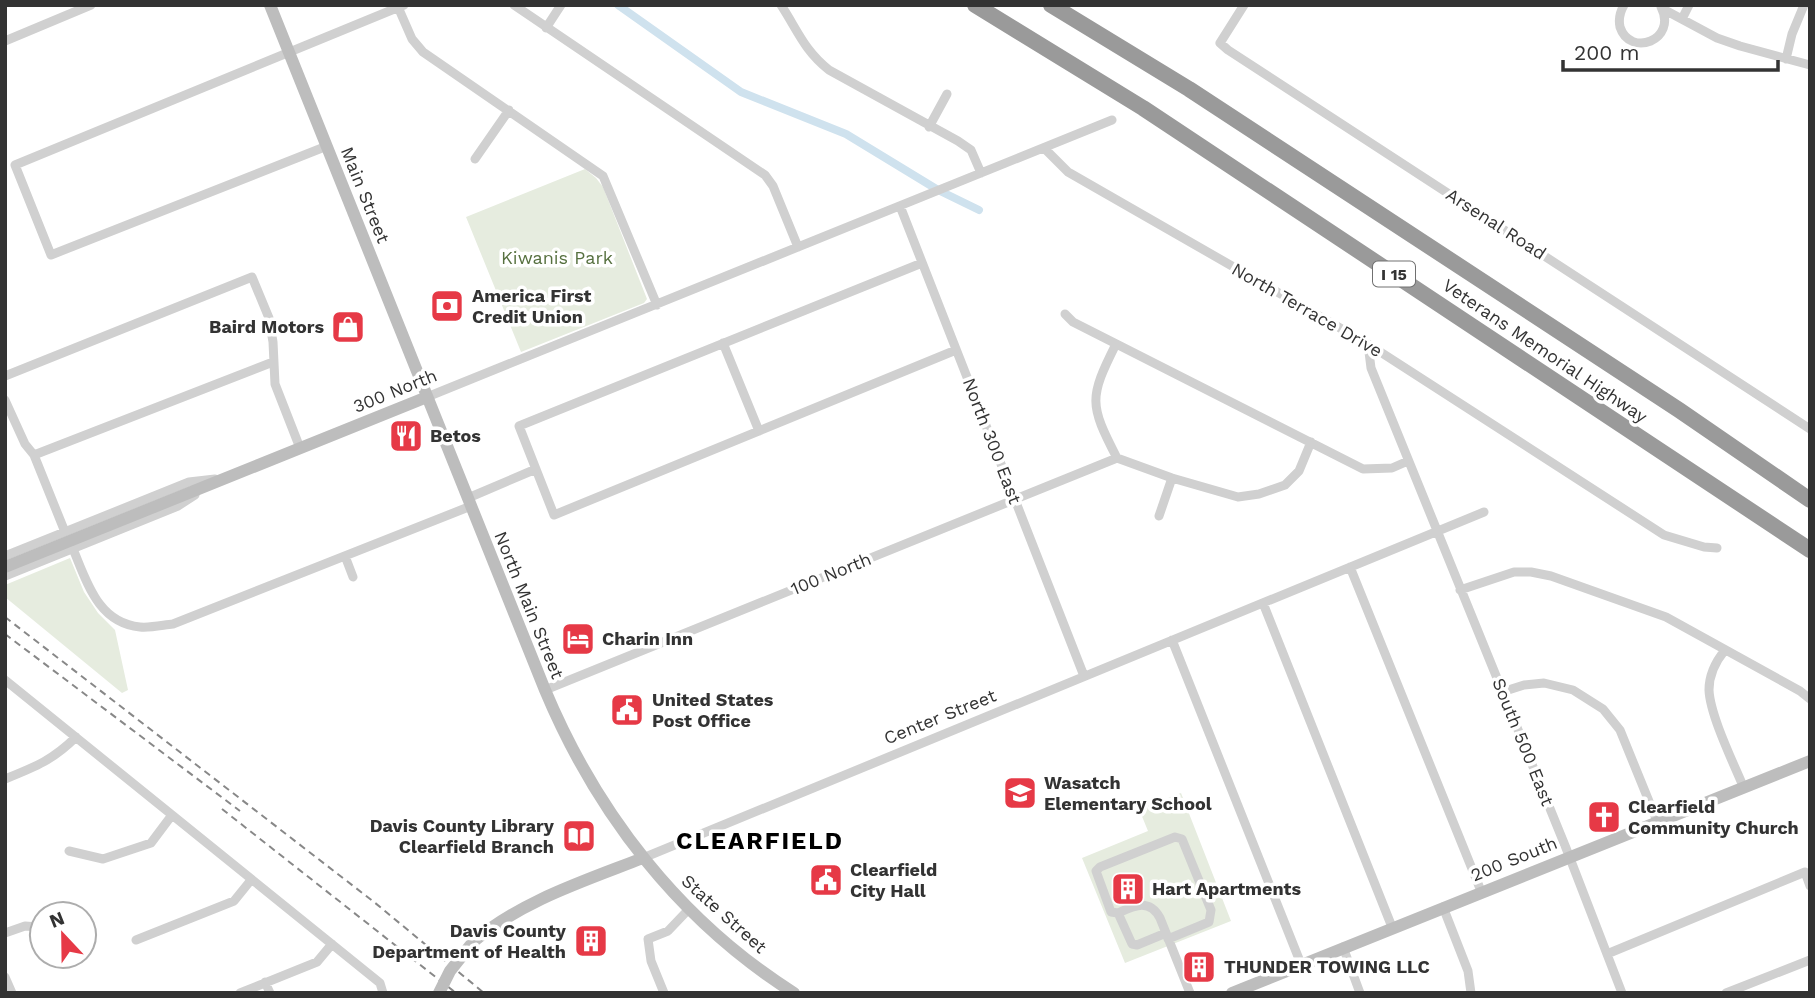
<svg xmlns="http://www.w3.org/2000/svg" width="1815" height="998" font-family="'Work Sans',sans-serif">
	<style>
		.green { fill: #e6ecdf }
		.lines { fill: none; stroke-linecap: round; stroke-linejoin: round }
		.canal { stroke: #cfe2ee; stroke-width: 8 }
		.street { stroke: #d0d0d0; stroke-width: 9 }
		.secondary { stroke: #bdbdbd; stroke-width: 12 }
		.highway { stroke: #9a9a9a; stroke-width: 16 }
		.rail { stroke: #888; stroke-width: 2; stroke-dasharray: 7 5; stroke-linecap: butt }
		.secondary-bridge { stroke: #bdbdbd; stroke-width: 12 }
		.labels { text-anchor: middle; stroke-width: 7; stroke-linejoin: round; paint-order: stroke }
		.shield { fill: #fff; stroke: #707070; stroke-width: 2 }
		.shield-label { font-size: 16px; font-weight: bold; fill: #333 }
		.street-label { font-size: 18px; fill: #333; stroke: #fff }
		.park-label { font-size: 18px; fill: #56703f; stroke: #fff }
		.poi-label { font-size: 18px; font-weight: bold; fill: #333; stroke: #fff; text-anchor: start }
		.district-label { font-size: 24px; font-weight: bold; letter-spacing: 2px; fill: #000; stroke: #fff }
	</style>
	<rect width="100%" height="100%" fill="#fff"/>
	<path class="green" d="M585,169L596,178L603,187L647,299L644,303L521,352L466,217Z
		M70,558L84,592L98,613L115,630L128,690L122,693L5,597V585Z
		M1181,793L1231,921L1125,963L1082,858L1148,831L1139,809Z"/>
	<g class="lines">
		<path class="canal" d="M618,5L741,92L846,134L938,190L979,210"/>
		<path class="street" d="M514,5L765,175L773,186L798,247
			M781,5C798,31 804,50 829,70L958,141L971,150L981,173
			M1244,5L1220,43L1228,50L1810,429
			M1624,5C1620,12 1618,18 1620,27C1630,58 1678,40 1661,7
			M398,7L412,39L423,52L603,176L657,305
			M1663,9L1717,38L1740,46L1810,65
			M1682,19L1689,5
			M546,28L561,5
			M5,41L91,5
			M1786,59L1792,34L1804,5
			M929,127L947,94
			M327,146L51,255L15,165L404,5
			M1044,148L1068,172L1368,344L1664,535L1704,547L1717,548
			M475,159L509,110
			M900,206L1084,676
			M922,263L519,426L554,515L956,350
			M1065,314L1073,322L1363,469L1392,468L1408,461
			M723,343L759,431
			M1116,344C1089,398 1089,404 1117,458L1172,478L1238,497L1259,494L1285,485L1299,471L1311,442
			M1368,344L1371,368L1566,848L1622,993
			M5,376L252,277L269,318L273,342L275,384L300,448
			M427,397L1112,120
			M5,400L25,444L34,455L65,532
			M34,455L273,362
			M468,498L536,469
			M1159,516L1172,478
			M73,549C87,582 98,623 140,627C151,628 163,625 173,624L471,506
			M5,556L189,482L215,479
			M345,556L353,577
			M1350,567L1481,891
			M5,576L178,506L195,495
			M1460,590L1514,572H1531L1551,576L1666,617L1800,691L1810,699
			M1263,603L1392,927
			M1172,640L1301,964
			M1725,650C1716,661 1709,675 1709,690C1710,715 1733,762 1743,786
			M5,680L380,983L383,993
			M545,690L1117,458
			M1502,692L1524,685L1544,683L1573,690L1603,709L1620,730L1657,821
			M5,779C35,767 53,760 76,737
			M69,851L103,859L151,843L172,815
			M643,858L1484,512
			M1443,907L1468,971L1471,993
			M1118,913L1111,912L1096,871L1100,867L1175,837L1182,839L1211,910L1209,922L1168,939
			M5,933L25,926L39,927
			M1166,933L1137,945L1132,944L1118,913C1134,906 1149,898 1160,918L1190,993
			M136,940L234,901L251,880
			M1343,947L1360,993
			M1607,954L1805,872L1810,886
			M5,977L12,993
			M265,982L270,993
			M240,993L317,962L332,944
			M664,993L651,961L648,939L668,931L689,909
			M1726,993L1810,960"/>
		<path class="secondary" d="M270,5L545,690C597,814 680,921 794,993
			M5,567L427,397
			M473,942C521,901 584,881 643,858
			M1232,993L1810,761"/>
		<path class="highway" d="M975,5L1143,108L1810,550
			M1051,5L1189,89L1679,410L1810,500"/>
		<path class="rail" d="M5,617L374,902L484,993
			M5,634L240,811
			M222,809L456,993"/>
		<path class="secondary-bridge" d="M439,993L450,971L473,942"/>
	</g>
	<defs>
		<symbol id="bank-square" viewBox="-11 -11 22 22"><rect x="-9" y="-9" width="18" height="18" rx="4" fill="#e63946" stroke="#fff"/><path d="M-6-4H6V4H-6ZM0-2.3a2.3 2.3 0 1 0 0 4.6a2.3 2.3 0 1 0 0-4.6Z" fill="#fff"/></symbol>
		<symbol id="shop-square" viewBox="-11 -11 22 22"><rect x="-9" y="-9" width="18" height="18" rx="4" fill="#e63946" stroke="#fff"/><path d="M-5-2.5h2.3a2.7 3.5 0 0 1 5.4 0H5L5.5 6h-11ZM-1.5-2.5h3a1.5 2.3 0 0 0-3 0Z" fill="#fff"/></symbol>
		<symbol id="restaurant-square" viewBox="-11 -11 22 22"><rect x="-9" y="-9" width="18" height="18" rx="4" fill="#e63946" stroke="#fff"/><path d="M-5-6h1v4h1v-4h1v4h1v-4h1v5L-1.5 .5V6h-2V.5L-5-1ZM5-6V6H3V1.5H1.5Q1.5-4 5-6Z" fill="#fff"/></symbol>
		<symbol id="hotel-square" viewBox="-11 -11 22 22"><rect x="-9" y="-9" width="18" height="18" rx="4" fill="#e63946" stroke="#fff"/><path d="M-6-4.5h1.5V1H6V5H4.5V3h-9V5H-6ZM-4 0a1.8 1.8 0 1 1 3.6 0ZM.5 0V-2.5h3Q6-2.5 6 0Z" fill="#fff"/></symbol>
		<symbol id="civic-square" viewBox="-11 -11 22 22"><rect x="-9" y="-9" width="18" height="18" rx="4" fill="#e63946" stroke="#fff"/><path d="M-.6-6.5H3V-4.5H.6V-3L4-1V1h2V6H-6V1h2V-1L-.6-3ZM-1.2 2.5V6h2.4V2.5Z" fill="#fff"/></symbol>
		<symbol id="school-square" viewBox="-11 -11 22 22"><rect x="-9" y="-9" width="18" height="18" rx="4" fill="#e63946" stroke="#fff"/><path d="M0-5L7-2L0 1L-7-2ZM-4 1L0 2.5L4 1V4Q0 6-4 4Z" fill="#fff"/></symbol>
		<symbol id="church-square" viewBox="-11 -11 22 22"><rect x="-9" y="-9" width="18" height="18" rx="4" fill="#e63946" stroke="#fff"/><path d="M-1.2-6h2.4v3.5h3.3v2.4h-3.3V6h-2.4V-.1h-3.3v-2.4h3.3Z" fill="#fff"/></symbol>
		<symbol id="library-square" viewBox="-11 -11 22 22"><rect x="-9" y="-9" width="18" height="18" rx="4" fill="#e63946" stroke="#fff"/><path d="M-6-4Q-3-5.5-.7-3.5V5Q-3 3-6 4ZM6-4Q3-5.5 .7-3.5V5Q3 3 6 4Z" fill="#fff"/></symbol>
		<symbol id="building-square" viewBox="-11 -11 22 22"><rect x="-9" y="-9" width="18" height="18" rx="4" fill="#e63946" stroke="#fff"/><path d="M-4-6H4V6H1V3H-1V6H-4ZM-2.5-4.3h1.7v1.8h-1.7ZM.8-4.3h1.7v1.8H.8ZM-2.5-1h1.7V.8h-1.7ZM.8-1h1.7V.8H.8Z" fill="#fff"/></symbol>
	</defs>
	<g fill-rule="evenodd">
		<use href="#bank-square" x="428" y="287" width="38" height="38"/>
		<use href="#shop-square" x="329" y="308" width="38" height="38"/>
		<use href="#restaurant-square" x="387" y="417" width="38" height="38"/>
		<use href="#hotel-square" x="559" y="620" width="38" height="38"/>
		<use href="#civic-square" x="608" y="691" width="38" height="38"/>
		<use href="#school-square" x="1001" y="774" width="38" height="38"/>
		<use href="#church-square" x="1585" y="798" width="38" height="38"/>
		<use href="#library-square" x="560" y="817" width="38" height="38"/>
		<use href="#civic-square" x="807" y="861" width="38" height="38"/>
		<use href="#building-square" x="1109" y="870" width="38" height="38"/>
		<use href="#building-square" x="572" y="922" width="38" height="38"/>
		<use href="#building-square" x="1180" y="948" width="38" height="38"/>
	</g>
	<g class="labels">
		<rect class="shield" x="1373" y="261.5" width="42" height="25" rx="5"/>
		<g class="shield-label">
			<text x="1394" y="280">I 15</text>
		</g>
		<g class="street-label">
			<text transform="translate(365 195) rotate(68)" y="6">Main Street</text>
			<text transform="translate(1496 224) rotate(33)" y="6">Arsenal Road</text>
			<text transform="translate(1307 310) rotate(30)" y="6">North Terrace Drive</text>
			<text transform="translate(1545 351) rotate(34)" y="6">Veterans Memorial Highway</text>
			<text transform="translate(395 391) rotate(-22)" y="6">300 North</text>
			<text transform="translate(992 441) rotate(69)" y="6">North 300 East</text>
			<text transform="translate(831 574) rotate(-22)" y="6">100 North</text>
			<text transform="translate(529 605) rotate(68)" y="6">North Main Street</text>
			<text transform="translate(940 717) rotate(-22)" y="6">Center Street</text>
			<text transform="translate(1523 742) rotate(68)" y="6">South 500 East</text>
			<text transform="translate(1514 859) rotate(-22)" y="6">200 South</text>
			<text transform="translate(724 914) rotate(42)" y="6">State Street</text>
		</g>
		<g class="park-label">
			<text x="557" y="264">Kiwanis Park</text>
		</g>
		<g class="poi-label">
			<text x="472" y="302">America First<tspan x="472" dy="21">Credit Union</tspan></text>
			<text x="324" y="333" text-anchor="end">Baird Motors</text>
			<text x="430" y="442">Betos</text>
			<text x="602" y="645">Charin Inn</text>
			<text x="652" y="706">United States<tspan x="652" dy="21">Post Office</tspan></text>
			<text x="1044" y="789">Wasatch<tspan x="1044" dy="21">Elementary School</tspan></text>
			<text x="1628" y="813">Clearfield<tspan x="1628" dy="21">Community Church</tspan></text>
			<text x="554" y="832" text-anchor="end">Davis County Library<tspan x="554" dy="21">Clearfield Branch</tspan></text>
			<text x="850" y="876">Clearfield<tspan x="850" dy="21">City Hall</tspan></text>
			<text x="1152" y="895">Hart Apartments</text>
			<text x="566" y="937" text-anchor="end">Davis County<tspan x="566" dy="21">Department of Health</tspan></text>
			<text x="1224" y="973">THUNDER TOWING LLC</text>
		</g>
		<g class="district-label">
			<text x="760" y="849">CLEARFIELD</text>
		</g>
	</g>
	<rect width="1815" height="998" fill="none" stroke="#333333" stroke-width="14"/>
	<g transform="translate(63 935) rotate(338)"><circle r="33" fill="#ffffff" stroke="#adadad" stroke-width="2"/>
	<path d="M0-5L12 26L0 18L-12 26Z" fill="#e63946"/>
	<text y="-10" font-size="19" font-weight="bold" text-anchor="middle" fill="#333333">N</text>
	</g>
	<path d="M1563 60v10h215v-10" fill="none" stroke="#333333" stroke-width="3.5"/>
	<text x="1574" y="60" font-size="21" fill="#333333" stroke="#ffffff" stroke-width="5" paint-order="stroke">200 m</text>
</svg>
